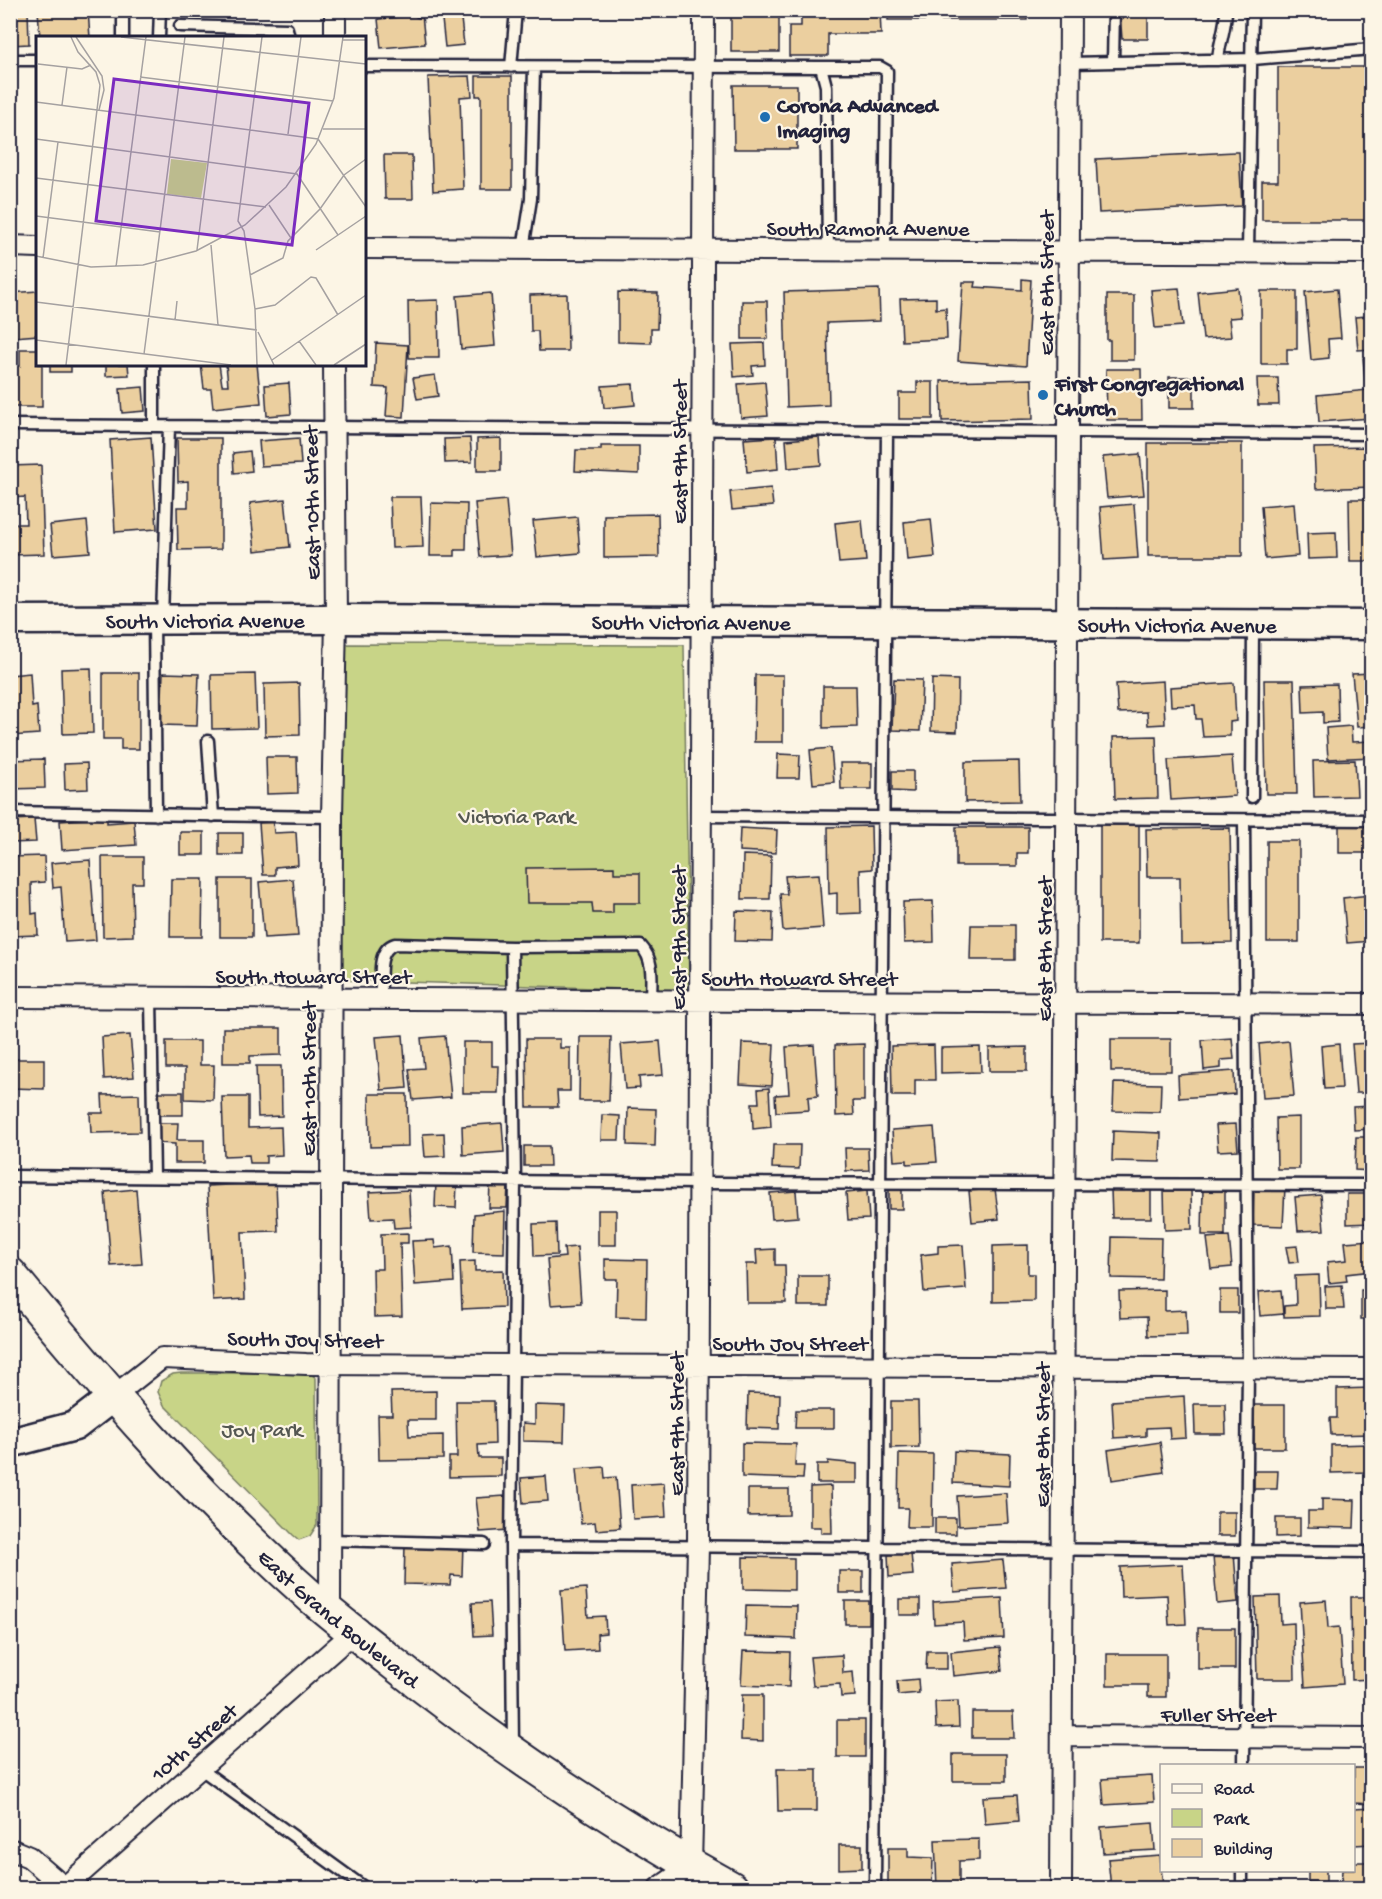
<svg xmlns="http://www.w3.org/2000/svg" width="1382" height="1899" font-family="'Gochi Hand',sans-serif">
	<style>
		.green { fill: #c8d487; stroke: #757b61; stroke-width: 1.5 }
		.building { fill: #ebcf9f; stroke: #22223b; stroke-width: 1.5 }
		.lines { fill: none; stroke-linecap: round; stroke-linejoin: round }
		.lane-casing { stroke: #22223b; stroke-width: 15 }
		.street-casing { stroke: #22223b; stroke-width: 24 }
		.secondary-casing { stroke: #22223b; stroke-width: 33 }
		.primary-casing { stroke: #22223b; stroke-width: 36 }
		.lane { stroke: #fcf5e5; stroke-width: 10 }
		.street { stroke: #fcf5e5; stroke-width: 20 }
		.secondary { stroke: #fcf5e5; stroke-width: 28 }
		.primary { stroke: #fcf5e5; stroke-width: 32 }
		.poi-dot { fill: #1f6fb2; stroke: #fcf5e5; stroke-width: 2 }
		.labels { text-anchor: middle; stroke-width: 4.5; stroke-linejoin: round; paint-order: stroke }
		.poi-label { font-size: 22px; font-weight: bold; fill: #22223b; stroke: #fcf5e5; text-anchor: start }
		.street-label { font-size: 22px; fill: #22223b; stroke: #fcf5e5 }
		.park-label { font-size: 22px; fill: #545752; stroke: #fcf5e5 }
		.inset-road { fill: none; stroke: #a5a1a1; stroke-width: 1.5 }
		.view { fill: #7b2cbf; fill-opacity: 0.15; stroke: #7b2cbf; stroke-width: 3 }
		.inset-edge { fill: none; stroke: #22223b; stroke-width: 3 }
	</style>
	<rect width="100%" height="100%" fill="#fcf5e5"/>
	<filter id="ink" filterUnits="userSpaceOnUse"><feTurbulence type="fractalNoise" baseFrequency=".0167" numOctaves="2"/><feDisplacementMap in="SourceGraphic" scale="12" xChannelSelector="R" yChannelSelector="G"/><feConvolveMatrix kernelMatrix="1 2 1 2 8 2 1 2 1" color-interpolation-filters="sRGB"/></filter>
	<g filter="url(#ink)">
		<path class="green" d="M342,644L684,645L689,991L341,980Z
			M181,1373H309L316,1378L317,1525L310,1536L299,1540L293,1535L164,1405L158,1392L161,1381L173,1374Z"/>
		<path class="building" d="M10,10H28L29,44L10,45Z
			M38,10H88L90,38H40Z
			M441,10H460L464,45L445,47Z
			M530,10H556V13L530,15Z
			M731,10H779V52H731Z
			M801,10H880L881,34H828V56H789V26H801Z
			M888,10H1027V20H888Z
			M1122,10H1148V39H1122L1120,12Z
			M422,15L425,44L381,48L378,19Z
			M1278,67H1372V220H1262V181H1278Z
			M470,76L472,96L460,97L463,189L433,191L428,77Z
			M476,76H512V189H481V96H476Z
			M733,85H797V149H734Z
			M1235,152H1239L1242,206L1099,213L1096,159Z
			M384,155H412L413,199H385Z
			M1022,279L1031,280L1026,366L958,361L963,282H976L975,287L1022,290Z
			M1366,287H1372V349L1358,350L1355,317L1368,316Z
			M1179,288L1183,326L1155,328L1151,290Z
			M1238,288L1241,317L1229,318L1231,337L1203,339L1198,292Z
			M879,289L880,321L827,323L829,405L787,407L784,292Z
			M1337,289L1341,338L1328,339L1329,358L1311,360L1305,292Z
			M38,291V335L14,337L10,293Z
			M1261,291H1297V349H1287V364H1261Z
			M618,292L658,293L657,329H651V343L618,342Z
			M491,293L495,346L461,349L457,296Z
			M567,294L568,351H539L538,331H531L530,295Z
			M1107,295H1134V360H1110V340H1107Z
			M936,298V309L946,308L947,339L902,341L900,299Z
			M438,300L439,358H409L408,301Z
			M742,301H767L768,339H742Z
			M376,343L408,345L404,417L386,416L388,388L374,387Z
			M764,343L765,365L752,366L753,375L734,377L732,344Z
			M20,349H38V364H42V407H10V366H20Z
			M1372,357V380H1365L1363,358Z
			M50,364H71V372H50Z
			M106,364H128L129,375L106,376Z
			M201,364H219L222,385H228L226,364H257L261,403L213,408L211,389H204Z
			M1106,369H1141L1142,420H1107Z
			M435,375L438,396L417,399L413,378Z
			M1169,377H1194V408H1169Z
			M1257,378H1278L1279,405H1258Z
			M1032,379L1033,419L942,421L941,381Z
			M765,382L768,416L741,418L738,384Z
			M917,382H933V419H899V393H917Z
			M289,383L291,414L267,416L265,385Z
			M633,384L635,405L604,408L602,386Z
			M143,387L145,411L122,413L120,389Z
			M1368,390L1370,418L1319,422L1317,395Z
			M151,437L157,529L115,532L110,440Z
			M776,437L778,469L747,472L744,439Z
			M819,437L821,465L788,468L786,440Z
			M177,438H221V549L178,550L177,507H188V481L178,482Z
			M299,438L301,464L261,466L259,441Z
			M470,438L472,462L445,463L444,439Z
			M501,438V471H477V439Z
			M1148,443H1242V556H1148Z
			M601,446H639V474L575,471L576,450H601Z
			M1372,447V487L1316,489L1314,448Z
			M250,451L252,471L234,473L233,453Z
			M1140,454L1144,495L1107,498L1103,457Z
			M41,465L44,554L10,555V524H26L25,497L10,498V466Z
			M771,488L773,506L732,510L730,492Z
			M390,497H421L423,547L392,548Z
			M285,499L290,547L255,551L250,503Z
			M1349,499H1372V561H1350Z
			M506,500L511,555L480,557L475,503Z
			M431,503L467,504L466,550H455V556H430Z
			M1294,503L1298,556L1265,559L1261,506Z
			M1134,504L1138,558L1104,560L1100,507Z
			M658,514L659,557L604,558V515Z
			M577,517L580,553L537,557L533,521Z
			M931,519L935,557L907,560L904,522Z
			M862,520L866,561L839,563L835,523Z
			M87,521L90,552L53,555L50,525Z
			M1336,532L1337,558L1308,559L1307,533Z
			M91,668L93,733L63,734L61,669Z
			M30,673L32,707L37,706L39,734L10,736V675Z
			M103,673H139V749H121V739H103Z
			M163,673L199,674L197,726L161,725Z
			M1372,673V726L1357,727L1352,674Z
			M255,674L257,728L212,729L211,675Z
			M755,675H783V742H754Z
			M894,679L922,680L920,731L892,730Z
			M932,679L958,680L957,732L931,731Z
			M1264,680H1294L1297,794H1266Z
			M1163,681L1165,724L1148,725L1147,712L1118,713L1116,684Z
			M299,683L300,735L265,736L264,684Z
			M1234,683L1236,721L1230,722V736L1203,737L1201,719H1196L1195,705L1171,706L1170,687Z
			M1337,684L1338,722L1323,723V712L1303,713L1302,685Z
			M823,686H856L857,727L823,728Z
			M1351,726L1352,742L1372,741V757L1328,759L1326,728Z
			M1156,736L1158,798L1115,799L1113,737Z
			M831,748L834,782L813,784L810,750Z
			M778,754L800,755L799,778H777Z
			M1232,756L1235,796L1171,800L1168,760Z
			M266,757H297L298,793L267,794Z
			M44,759L45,788L10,789V760Z
			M1355,760L1357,796L1314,797L1313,761Z
			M1019,761L1020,801L965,802V762Z
			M87,763L88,789L65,790L64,764Z
			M840,763H872V789H841Z
			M892,771H913V792L892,791Z
			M107,818V823L134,821L136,845L62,850L60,821Z
			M34,819L36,842L10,843V820Z
			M273,822L274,833L296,832L298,865L275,867V875H263L259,823Z
			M1372,823V853H1339V824Z
			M1100,825H1139V943H1100Z
			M871,826L872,869L860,870L861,913L837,914V893L829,894L828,827Z
			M956,827H1028V853H1017V866H956Z
			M740,828L777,830L776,853L739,851Z
			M1230,828L1232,943L1181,944L1180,877H1147L1146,829Z
			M180,832H204V855H180Z
			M219,833H243V855H219Z
			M1267,841H1299V942H1267Z
			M743,855L771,856L770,899H742Z
			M44,856L45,882L31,883L32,914L37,913L38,935L10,936V857Z
			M102,857H143V883H132L133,936L103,937Z
			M90,860L96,940L65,942L61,887L53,888L51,863Z
			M614,867V873H640V903H613V913H593L592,903H527L526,868Z
			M819,874L823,928L783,931L780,894H787L785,876Z
			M171,879H203L202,937H170Z
			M220,879H252V937H220Z
			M293,879L298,936L264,938L259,882Z
			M1370,895L1372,941L1347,943L1343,898Z
			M933,901L934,942L904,943L903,902Z
			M736,911L773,912L772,942L735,941Z
			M971,925H1015V960H970Z
			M223,1028H281V1055L250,1056V1063H223Z
			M130,1035L134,1077L104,1079L102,1037Z
			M403,1035L407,1088L381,1090L376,1037Z
			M445,1036L451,1097L413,1100L409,1069L424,1068L421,1038Z
			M580,1037H611L609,1101H579Z
			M1232,1038L1234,1059L1221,1060V1068L1204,1070L1202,1040Z
			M526,1039H560V1048H570V1091H557L558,1107H527Z
			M1111,1039H1171V1071H1111Z
			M166,1041H200V1065H214L213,1100L185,1099V1068H166Z
			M660,1041L663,1075L639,1077L640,1088L625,1089L621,1044Z
			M1289,1041L1294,1096L1263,1098L1259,1044Z
			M463,1042H492V1066H499L498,1093H463Z
			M742,1043L774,1044L772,1086L740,1084Z
			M1372,1043V1093H1356L1352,1044Z
			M864,1044V1101H853L854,1115L836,1116L835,1045Z
			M1339,1044L1342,1088L1324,1089L1321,1046Z
			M814,1045L818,1096L808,1097L809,1110L776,1112L775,1095L789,1094L786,1047Z
			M934,1045L935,1080H915V1096H892L891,1046Z
			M980,1047L981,1072L941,1073V1048Z
			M1027,1047V1071H989V1048Z
			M10,1059H44V1089L11,1088L10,1101Z
			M256,1066H281L282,1116L258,1117Z
			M1234,1071L1235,1094L1179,1098L1178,1075Z
			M1114,1083L1161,1084L1160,1112L1113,1111Z
			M769,1088L771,1127L753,1129L752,1103H759L758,1089Z
			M159,1092H183V1115H159Z
			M139,1094L140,1132L91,1133L90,1113H103L102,1095Z
			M369,1094H407L408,1146L370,1147Z
			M222,1097H248V1128L281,1127L282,1155L266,1156V1163H250L249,1155L224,1156Z
			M1372,1106V1129L1354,1130L1353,1107Z
			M628,1108L656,1109L655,1146L627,1145Z
			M602,1115L620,1116L619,1140H601Z
			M1299,1117V1169H1277L1276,1118Z
			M158,1123H178L177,1140H204V1163H175V1144L158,1143Z
			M502,1123L504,1152L463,1155L462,1126Z
			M1236,1124L1238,1150L1218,1151L1216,1125Z
			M934,1127L937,1162L907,1164V1160L894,1161L892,1130Z
			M1113,1131L1161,1133L1160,1162L1112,1161Z
			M444,1133L445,1156L425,1157L423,1134Z
			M1356,1137H1372V1171L1355,1170Z
			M773,1145H800L799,1169L772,1168Z
			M524,1146H549L550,1166H524Z
			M845,1148H868L869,1170L846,1171Z
			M436,1181H457L456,1208L435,1207Z
			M276,1183L278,1231L242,1232L245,1299L213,1301L207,1186Z
			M490,1183L508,1184L507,1208H489Z
			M1203,1187H1225V1235H1202Z
			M1254,1187H1285L1283,1226L1253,1225Z
			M889,1188H902V1209H889Z
			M136,1189L142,1264L111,1266L105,1192Z
			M995,1189L999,1219L972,1222L969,1191Z
			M1111,1189L1151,1190V1218H1112Z
			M409,1190L411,1227L394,1228L393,1218L371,1219L369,1192Z
			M1164,1190H1191L1192,1229L1165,1230Z
			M796,1191L798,1217L772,1219L770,1193Z
			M867,1191L869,1219L848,1220L846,1193Z
			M1347,1194H1372V1223L1347,1224Z
			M1321,1195L1324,1230L1298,1231L1295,1197Z
			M598,1210H616V1245H598Z
			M505,1211L504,1253L473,1252L474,1214Z
			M556,1223L557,1255L534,1256L533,1224Z
			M408,1233V1243H400L402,1316L374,1317L373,1269H382L381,1234Z
			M1229,1236L1232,1267L1211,1269L1207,1238Z
			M1112,1237L1161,1238L1160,1279L1111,1278Z
			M434,1240L435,1248L452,1246L454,1282L415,1285L412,1241Z
			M1372,1240V1271L1346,1274L1347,1281L1329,1283L1327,1262L1347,1260L1345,1242Z
			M963,1245L966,1289L924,1292L921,1255L938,1253V1246Z
			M1028,1245V1274H1034V1301L993,1302V1246Z
			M1297,1246L1299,1262L1289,1263L1286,1247Z
			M577,1247L581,1303L551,1305L547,1259L565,1257L564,1248Z
			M775,1249V1265H785L786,1303H747L746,1264H757L756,1250Z
			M605,1259L647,1260L646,1318L616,1317L617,1279H605Z
			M475,1261V1271L503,1270L504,1307L462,1309L460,1262Z
			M1319,1275L1320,1316L1284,1317V1306L1296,1305L1295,1276Z
			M798,1276H828V1306H798Z
			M1342,1285L1344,1309H1326L1325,1286Z
			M1165,1290V1311L1186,1310L1187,1335L1148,1336L1147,1317L1120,1318L1119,1291Z
			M1220,1290H1238V1313H1220Z
			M1281,1290L1283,1314L1260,1316L1258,1292Z
			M1361,1290H1372V1319H1361Z
			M1372,1388V1434L1331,1435L1330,1418H1337V1389Z
			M436,1391V1420H408L409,1436L443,1435V1459L379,1460L378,1415H392L391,1392Z
			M748,1393L780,1394L779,1429L747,1428Z
			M1184,1396L1186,1438L1170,1439L1169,1427L1146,1428V1436L1114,1438L1112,1401Z
			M456,1401H494L495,1444L478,1445L479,1458H501V1476L449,1477V1457H457Z
			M891,1401H918L919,1447L891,1448Z
			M1194,1404H1225L1226,1434H1195Z
			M535,1405L565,1406L564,1442L523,1441V1423L535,1424Z
			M1254,1405H1285V1448H1254Z
			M796,1410H834V1428H795Z
			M1160,1442L1164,1472L1112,1480L1108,1450Z
			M742,1443L796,1444L795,1466H804L803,1479L742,1477Z
			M1370,1444V1472L1331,1473V1445Z
			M954,1451L1010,1454L1009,1486L953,1483Z
			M899,1453L933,1454L932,1527H907L908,1508H898Z
			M828,1461L857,1464V1483H817V1464H828Z
			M604,1467L605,1478L616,1477L620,1528L596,1530L595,1522L581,1524L576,1469Z
			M1254,1471H1278L1277,1489H1254Z
			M546,1476L548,1501L523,1503L521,1478Z
			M664,1483L666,1517L633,1519L631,1485Z
			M831,1486L832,1533H821V1527H810V1487Z
			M748,1489H789V1515L748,1516Z
			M1006,1493L1008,1523L959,1526L957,1496Z
			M505,1496L508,1530L480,1532L476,1498Z
			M1322,1499L1355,1500L1354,1528L1308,1527V1511H1322Z
			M1217,1512H1235V1536H1217Z
			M935,1518H956V1534H935Z
			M1276,1518H1300V1536L1276,1537Z
			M463,1543L462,1576L451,1575L450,1585L404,1584L405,1544Z
			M911,1553L913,1575L889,1577L888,1555Z
			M1234,1554L1238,1602L1217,1604L1213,1556Z
			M743,1557L794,1558V1590L743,1589Z
			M1003,1560L1006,1588L954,1592L952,1564Z
			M1183,1564L1186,1624L1169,1625L1167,1595L1121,1597L1120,1567Z
			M839,1571H863V1593H839Z
			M586,1588L588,1617L605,1616L606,1633L597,1634L598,1649L565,1651L561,1590Z
			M1280,1596L1281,1624L1294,1623L1295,1679H1257L1255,1597Z
			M1351,1597H1372V1679L1352,1680Z
			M1002,1598L1004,1638L964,1640L963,1622L934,1624L933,1602Z
			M899,1599H920V1615H899Z
			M1326,1600L1328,1628L1339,1627L1343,1684L1305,1687L1300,1602Z
			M845,1601H869V1624H845Z
			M490,1602L492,1635L474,1636L472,1603Z
			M746,1605L797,1606L796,1639L745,1637Z
			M1198,1628H1235V1669H1198Z
			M1000,1647L1002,1671L953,1676L951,1652Z
			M743,1651L790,1652L789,1687L741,1685Z
			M927,1651H947V1669H926Z
			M1107,1654H1166V1697H1148V1685H1107Z
			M842,1655L843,1673L853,1672L855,1696L841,1697L840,1684L813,1686L810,1657Z
			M918,1679L919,1693L898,1695L897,1681Z
			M742,1695H763V1741L741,1740Z
			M958,1701L959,1727L936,1728L935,1702Z
			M972,1712H1013L1014,1738H972Z
			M837,1720H865V1757H837Z
			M953,1754H1006V1781H953Z
			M1354,1768H1372V1804L1354,1803Z
			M777,1769H817V1811H778Z
			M1152,1776L1154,1802L1104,1805L1102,1779Z
			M1017,1795L1019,1821L985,1824L983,1797Z
			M1372,1808V1844L1354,1845V1809Z
			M1153,1823L1155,1850L1103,1853L1101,1827Z
			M979,1839V1860L959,1861V1888H937L935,1840Z
			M839,1845H862V1868L839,1869Z
			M888,1848H908V1857L933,1858L932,1888H888Z
			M1160,1855L1163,1888H1111L1108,1859Z
			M1354,1862H1372V1875H1367V1888H1341L1342,1870H1354Z
			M1308,1870H1326V1882H1308Z"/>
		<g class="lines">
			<defs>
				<path id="lane" d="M123,10V38
					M419,11V10
					M180,26L287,29L289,38
					M159,38L160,10
					M10,60H38
					M1218,60C1219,43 1226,28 1226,10
					M1113,62L1114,10
					M1070,63L1253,59L1372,49
					M364,66L821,67L826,86L828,250
					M511,67L516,10
					M821,67H880L887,71L885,251
					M523,249L531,199L534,67
					M1248,252L1252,10
					M10,425L1372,434
					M154,426V364
					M163,619L169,426
					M154,620L156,815
					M208,741L213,816
					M1252,797L1253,625
					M10,812L332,817
					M701,816L1372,820
					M151,998L154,1177
					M381,999C382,982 375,950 395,944L512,947
					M10,1176L700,1183L1372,1185
					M330,1540L484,1544
					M511,1545L1372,1552
					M513,1747L511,1545L515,1180L512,947L641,946C655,961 651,981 651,1001
					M1244,1766L1248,1368L1244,820
					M198,1767L365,1888
					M875,1888C877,1403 883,917 887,432
					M1242,1888V1870"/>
				<path id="street" d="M335,38V10
					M10,246L38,247
					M364,248L1372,253
					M10,997L1372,1004
					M114,1396L162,1358L306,1364L1372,1369
					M330,1613L332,817L336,619L334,364
					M1064,1736L1372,1738
					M10,1849L29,1857L65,1888
					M64,1888L354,1632
					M659,1888L691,1866L692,1823L698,1546L704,10
					M1061,1888L1070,10"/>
				<g id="secondary">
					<path id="s1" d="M10,620L336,619L1372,625"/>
					<path d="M10,1443L75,1426L114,1396"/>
				</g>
				<g id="primary">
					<path id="s2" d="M10,1274C103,1387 201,1500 311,1597C336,1619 363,1639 389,1660C497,1746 611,1822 732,1888"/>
				</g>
			</defs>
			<use href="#lane" class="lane-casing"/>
			<use href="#street" class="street-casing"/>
			<use href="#secondary" class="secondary-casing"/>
			<use href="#primary" class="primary-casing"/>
			<use href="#lane" class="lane"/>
			<use href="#street" class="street"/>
			<use href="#secondary" class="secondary"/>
			<use href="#primary" class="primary"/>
		</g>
	</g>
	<g class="poi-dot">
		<circle cx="765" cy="117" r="6"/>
		<circle cx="1043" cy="395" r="6"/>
	</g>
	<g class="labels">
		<g class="poi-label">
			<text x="777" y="112">Corona Advanced<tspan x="777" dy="25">Imaging</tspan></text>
			<text x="1055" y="390">First Congregational<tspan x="1055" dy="25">Church</tspan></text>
		</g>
		<g class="street-label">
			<text x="868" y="235">South Ramona Avenue</text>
			<text transform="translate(1045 283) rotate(-90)" y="8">East 8th Street</text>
			<text transform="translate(678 452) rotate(-90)" y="8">East 9th Street</text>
			<text transform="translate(310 503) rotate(-91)" y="8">East 10th Street</text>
			<text dy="8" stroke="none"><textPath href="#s1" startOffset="195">South Victoria Avenue</textPath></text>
			<text dy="8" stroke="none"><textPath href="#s1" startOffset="681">South Victoria Avenue</textPath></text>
			<text dy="8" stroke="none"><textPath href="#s1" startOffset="1167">South Victoria Avenue</textPath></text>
			<text transform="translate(677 938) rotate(-90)" y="8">East 9th Street</text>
			<text transform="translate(1043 949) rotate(-90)" y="8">East 8th Street</text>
			<text x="313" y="983">South Howard Street</text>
			<text x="799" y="985">South Howard Street</text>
			<text transform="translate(307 1079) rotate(-90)" y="8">East 10th Street</text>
			<text transform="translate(305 1338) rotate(1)" y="8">South Joy Street</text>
			<text x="790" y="1350">South Joy Street</text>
			<text transform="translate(675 1424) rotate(-90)" y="8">East 9th Street</text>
			<text transform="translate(1041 1435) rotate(-90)" y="8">East 8th Street</text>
			<text dy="8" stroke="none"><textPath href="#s2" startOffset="477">East Grand Boulevard</textPath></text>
			<text x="1218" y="1721">Fuller Street</text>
			<text transform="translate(193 1741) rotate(-41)" y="8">10th Street</text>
		</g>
		<g class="park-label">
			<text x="517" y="823">Victoria Park</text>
			<text x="262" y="1436">Joy Park</text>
		</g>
	</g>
	<g transform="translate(36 36)">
		<rect width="330" height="330" fill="#fcf5e5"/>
		<path d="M135,123L171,127L165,162L131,158Z" fill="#c8d487"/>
		<path class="inset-road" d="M40,1L66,40L68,54L63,74M85,1L330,28M307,4H330M2,28L46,33L55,29M104,41L297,65M0,66L282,103M26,69L31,31M287,93H330M252,98L265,1M0,103L261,138L302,199M282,103L330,171M0,142L230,171M233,169L255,202M0,180L124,196M175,209L182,289M161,214L188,1M280,214L330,180M0,220L55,231L107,229L160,215L209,189L250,151L280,108L298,62L307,1M7,222L22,106M80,231L110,1M214,239L247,222L252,205L284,173L308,139L330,123M0,266L221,294M219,273L239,269L275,241L280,242L302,279M139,284L141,265M222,296L238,329M0,304L195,329M263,305L280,329M108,318L149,1M236,324L330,259M30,329L64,49L60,36L42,16L35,1M221,329L219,273L208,195L202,185L226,1M298,329L330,308"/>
		<path class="view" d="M78,43L273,67L256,209L60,185Z"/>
		<rect width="330" height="330" class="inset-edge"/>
	</g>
	<rect width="1382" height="1899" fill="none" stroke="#fcf5e5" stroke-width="36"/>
	<rect x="18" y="18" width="1346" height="1863" fill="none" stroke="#22223b" stroke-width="2" filter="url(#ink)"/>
	<rect x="1160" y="1764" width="195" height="108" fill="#fcf5e5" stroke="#a5a1a1" stroke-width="1.5"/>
	<rect x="1172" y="1784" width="30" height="9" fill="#fcf5e5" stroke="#a5a1a1" stroke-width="1.5"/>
	<text x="1214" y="1794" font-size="18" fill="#22223b">Road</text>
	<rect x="1172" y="1809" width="30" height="18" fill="#c8d487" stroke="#a5a1a1" stroke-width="1.5"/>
	<text x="1214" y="1824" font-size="18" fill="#22223b">Park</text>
	<rect x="1172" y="1839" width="30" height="18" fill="#ebcf9f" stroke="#a5a1a1" stroke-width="1.5"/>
	<text x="1214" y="1854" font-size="18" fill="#22223b">Building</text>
</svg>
